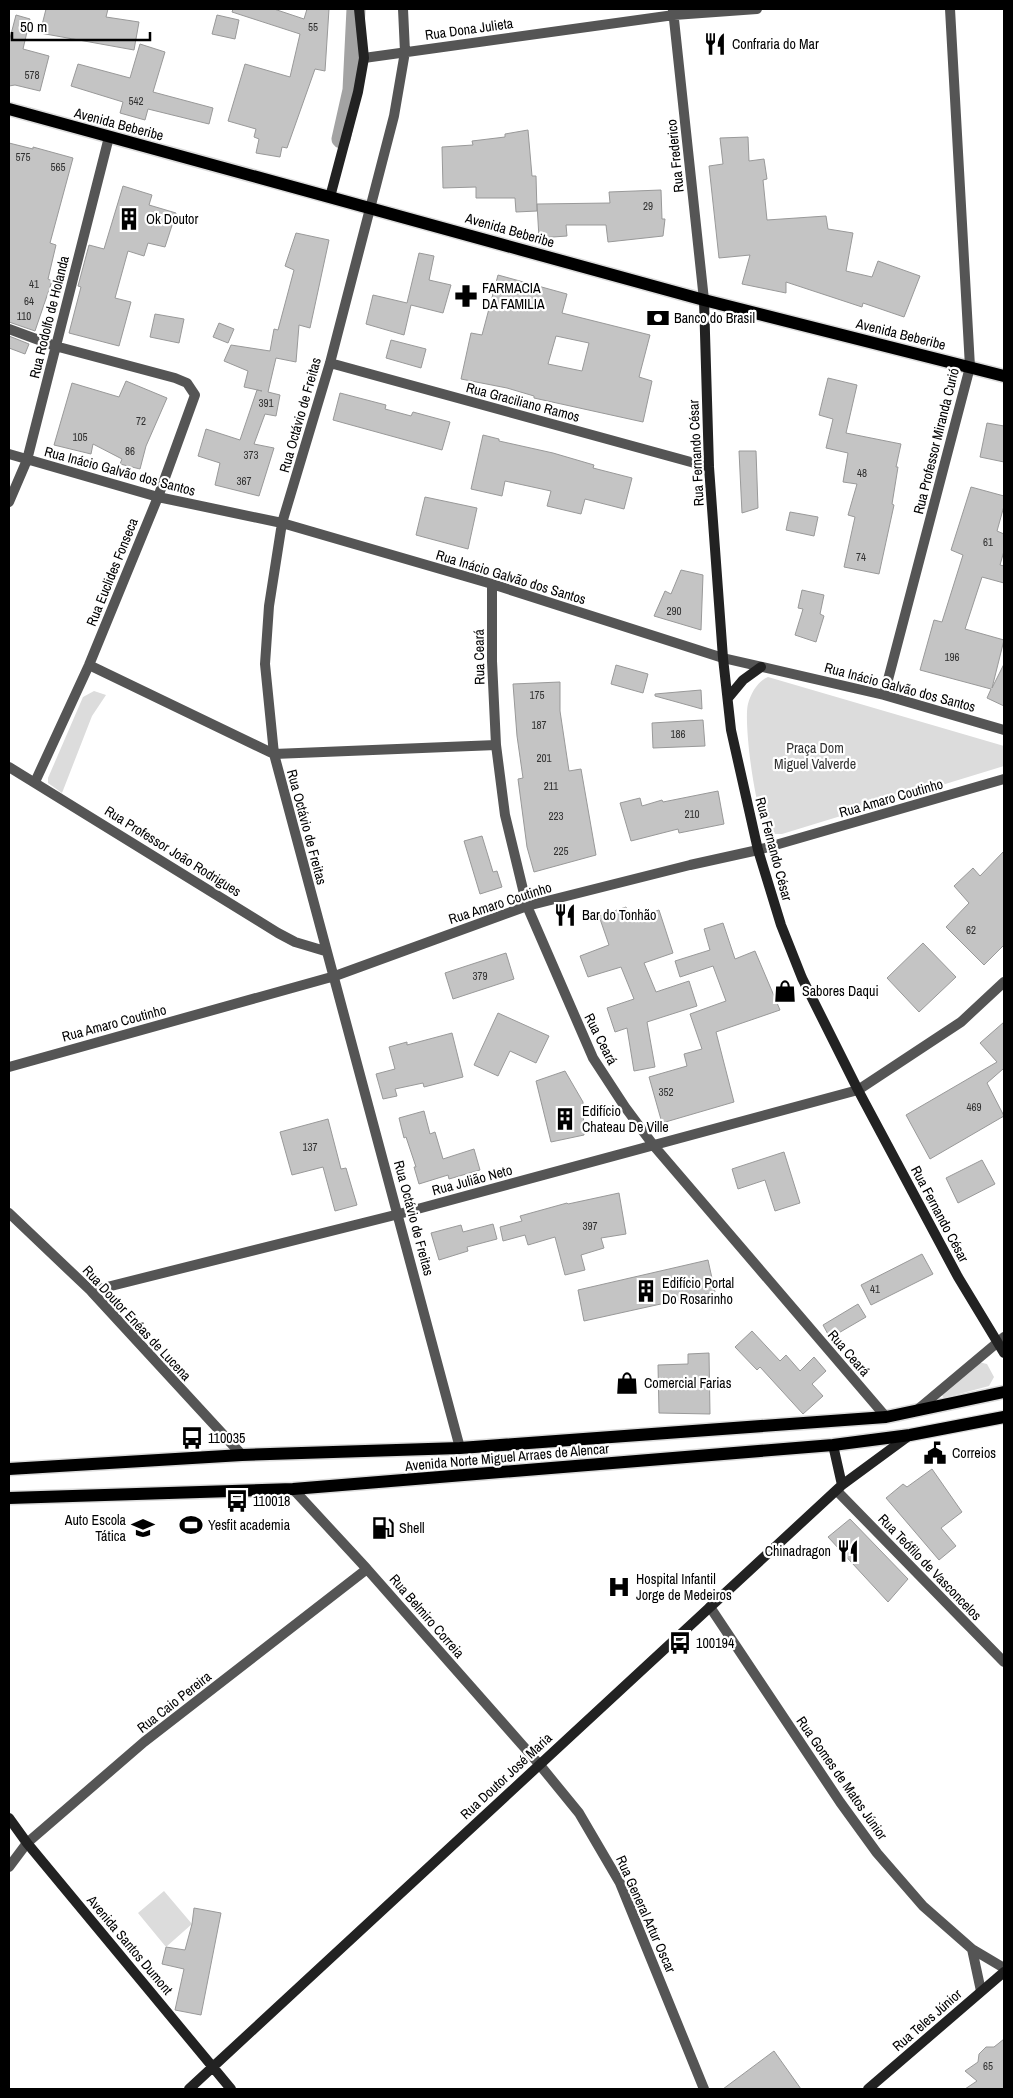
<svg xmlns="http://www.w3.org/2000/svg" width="1013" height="2098" font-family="'Archivo Narrow',sans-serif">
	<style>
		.green { fill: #dcdcdc }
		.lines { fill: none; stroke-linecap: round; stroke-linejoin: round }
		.canal { stroke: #a3a3a3; stroke-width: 19 }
		.building { fill: #c4c4c4; stroke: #999; fill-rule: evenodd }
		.primary-casing { stroke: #dbdbdb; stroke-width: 15 }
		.street { stroke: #555; stroke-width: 10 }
		.secondary { stroke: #222; stroke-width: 10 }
		.primary { stroke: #000; stroke-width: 12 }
		.labels { text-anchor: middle; stroke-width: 4.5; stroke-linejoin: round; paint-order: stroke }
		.number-label { font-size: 11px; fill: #313131 }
		.street-label { font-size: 14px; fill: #000; stroke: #fff }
		.poi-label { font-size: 14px; fill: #000; stroke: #fff; text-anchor: start }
		.park-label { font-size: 14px; fill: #333; stroke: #fff }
	</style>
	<rect width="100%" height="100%" fill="#fff"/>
	<path class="green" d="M768,677L1004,746V766L782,834H770C756,825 743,721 748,704C751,693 758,681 768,677Z
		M94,691L106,695L92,716L62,793L48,783V778L83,697Z
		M978,1362L987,1364L994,1377L989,1386L944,1398L941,1394Z
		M164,1891L192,1924L166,1947L138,1913Z"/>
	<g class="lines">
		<path class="canal" d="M341,139L352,90L356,9"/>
	</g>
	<path class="building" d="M46,9H108L106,17L139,22L134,50L40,33Z
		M233,9H274L304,19L307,9H329L325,71L315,69L287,148L282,147L280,157L256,153L259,139L254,137L256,129L228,121L245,64L290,77L300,34L232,12Z
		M16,15L30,19L23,49L49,56L40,91L15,85L9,86V42Z
		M217,15L239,20L235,39L212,34Z
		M140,44L165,52L153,92L213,108L209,124L148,109L145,120L120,113L123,102L71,86L78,64L130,78Z
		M528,130L532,176H536L537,211L516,212L515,198H476V187L443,188L442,147L473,145L472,141L505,137V134Z
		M748,137L749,161L764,159L767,179L763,180L767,220L826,216L828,229L853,233L846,271L872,277L878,261L920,276L904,317L863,303L862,307L786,282V293L742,284L750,255L719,258L709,166L723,164L720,138Z
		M9,143L33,149V147L73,158L50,243L56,245L48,279L52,281L35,331L9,322Z
		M123,186L152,195L149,205L176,213L165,247L148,243L144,256L128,251L115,298L131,302L119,346L69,333L81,287L78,286L89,245L104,249Z
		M661,190L662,219H665L663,236L608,242L606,225H566L567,236L539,238L537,204L610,203L609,192Z
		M296,233L329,240L310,328L299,325L296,362L276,358L268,392L280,395L276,416L265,414L254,444L274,448L259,496L215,485L220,463L198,456L206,429L240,440L257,390L262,391L244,387L248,371L224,361L231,345L270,351L274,329L278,330L294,270L285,266Z
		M419,253L434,256L429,280L451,285L443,313L411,305L404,335L366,324L373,295L407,303Z
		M498,275L567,294L562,313L650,335L639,377L652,381L643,422L534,398V396L507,388L461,379L471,333L482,335ZM556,336L589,343L582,371L548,364Z
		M155,314L184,319L179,343L150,337Z
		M219,323L234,329L228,343L213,337Z
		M9,336L29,344L25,354L9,348Z
		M391,340L426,349L421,368L386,358Z
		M828,378L857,385L846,433L901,444L896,467H898L892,504L894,505L879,574L844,567L855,517L848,515L857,484L843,482L848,453L826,448L833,419L819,415Z
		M126,381L167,398L146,446L140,469L120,464L122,459L93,444L91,454L54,445L72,383L119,397Z
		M340,393L386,405L385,409L411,416L413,412L450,422L442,450L333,420Z
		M987,423L1004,426V462L980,457Z
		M483,435L499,439V441L553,453L594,465L593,468L632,478L624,509L585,499L581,514L547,506L551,491L505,481L502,496L471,489Z
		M739,451H756L758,508L742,513Z
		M971,487L1004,496V506L997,531L1004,534V551L1000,565L1004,566V583L982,577L965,629L1004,640L992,688L1004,664V706L987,698L991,689L920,670L934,620L942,622L963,555L951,550Z
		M425,497L477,508L468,549L416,535Z
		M790,512L818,517L814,536L786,530Z
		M681,570L703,575L701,630L654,616L665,591L671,594Z
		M802,590L824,595L820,614L824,616L816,642L795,635L803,609L798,608Z
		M616,665L648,674L643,693L611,684Z
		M560,682V711L569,771L581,769L596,855L534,872L527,847L518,779L523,778L517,736L513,684Z
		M701,690L702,709L655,696V694Z
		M703,720L705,746L653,748L652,723Z
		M718,791L724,824L679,833L678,829L631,841L620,803L640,798L642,806L662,800L663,802Z
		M482,836L493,872L497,871L502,887L480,894L464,841Z
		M1004,851V945L984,965L946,927L969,903L954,886L973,868L980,876Z
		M626,907L630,920L659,910L673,953L644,963L656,992L689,981L697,1006L647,1022L655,1067L634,1071L627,1028L615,1032L607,1008L634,999L621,967L588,977L580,956L609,945L599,916Z
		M723,923L735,959L755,951L780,1010L716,1032L734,1102L662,1123L649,1077L687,1066L684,1054L702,1049L690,1014L726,1001L713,966L680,977L675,961L710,950L704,929Z
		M923,943L956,977L919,1012L887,978Z
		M506,953L514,979L453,999L445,973Z
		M498,1013L549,1036L536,1063L510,1051L498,1076L474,1065Z
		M1004,1022V1071L1003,1069L987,1083L1004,1116L930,1159L906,1115L997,1062L980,1043Z
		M452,1033L463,1077L424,1087L423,1083L395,1089L397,1096L383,1099L376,1074L395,1069L389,1047L407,1042V1045Z
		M565,1071L583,1102L584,1135L551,1142L536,1081Z
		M424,1111L430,1134L435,1132L443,1159L474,1149L480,1170L449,1179L448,1175L419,1184L414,1167H416L406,1137L404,1138L399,1118Z
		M328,1119L341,1169L346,1168L357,1205L335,1211L323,1167L292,1175L280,1132Z
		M784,1152L800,1203L775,1211L765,1180L738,1189L732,1169Z
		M982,1160L995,1184L958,1203L946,1178Z
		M619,1193L626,1234L601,1238L604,1248L581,1255L585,1270L565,1275L555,1237L528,1245L525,1235L503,1241L500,1227L522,1221L520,1216L567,1203L568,1204Z
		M493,1224L497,1239L467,1247L468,1251L439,1260L431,1233L461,1225L463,1232Z
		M922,1254L933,1274L871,1305L861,1285Z
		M708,1260L715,1292L584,1321L578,1290Z
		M858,1304L866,1317L830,1338L823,1325Z
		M752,1331L780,1361L786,1355L800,1371L814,1357L826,1371L812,1384L823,1396L803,1414L760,1367L757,1370L735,1347Z
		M709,1353L710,1414L659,1413L658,1365L688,1364V1354Z
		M932,1469L962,1512L941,1528L956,1546L939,1560L886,1498L903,1484L907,1487Z
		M850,1519L908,1579L888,1602L828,1537Z
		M194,1908L221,1913L201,2015L175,2010L184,1969L162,1964L166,1947L185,1950L192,1924Z
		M1004,2039V2089H965L977,2081L965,2071L978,2062L979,2054L986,2047H994Z
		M774,2051L801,2089H723Z"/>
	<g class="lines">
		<defs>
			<path id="primary" d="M9,109L704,300L1004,376
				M9,1469L242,1455L460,1448L886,1417L1004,1392
				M9,1498L293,1489L833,1445L910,1435L1004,1417"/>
		</defs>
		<use href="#primary" class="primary-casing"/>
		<path class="street" d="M403,9L405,52L394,116L330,363L282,523L269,606L265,664L274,754L460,1448
			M673,10L704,300
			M364,58L674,15L757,9
			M9,329L55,346L175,378L187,383L195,395L158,497L89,665L35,782
			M330,363L709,467
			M9,454L158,497L282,523L492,584L723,658L884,695L1004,730
			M9,502L27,460L109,137
			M492,584V661L496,745L505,815L527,906L593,1058L625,1107L654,1146L886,1417
			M89,665L274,754L496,745
			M884,695L970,367L950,9
			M9,767L278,933L295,942L325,951
			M9,1067L335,976L527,906L690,865L758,850L1004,779
			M9,1213L91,1291L242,1455
			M91,1291L399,1214L858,1090L961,1022L1004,982
			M917,1410L1004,1337
			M293,1489L367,1569L539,1764L579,1813L620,1883L704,2089
			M837,1491L1004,1662
			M710,1607L840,1802L877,1853L923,1906L972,1949L1004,1968
			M9,1867L27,1843L144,1742L367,1569
			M972,1949L981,1991"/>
		<path class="secondary" d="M330,197L358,92L364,58L359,9
			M704,300L709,467L723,658L731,730L758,850L781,925L802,978L858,1090L958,1277L1004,1353
			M728,698L743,680L761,667
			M833,1445L842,1485
			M9,1818L27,1843L231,2089
			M189,2089L842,1485L910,1435
			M868,2089L1004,1972"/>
		<use href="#primary" class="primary"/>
	</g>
	<defs>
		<symbol id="restaurant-bare" viewBox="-9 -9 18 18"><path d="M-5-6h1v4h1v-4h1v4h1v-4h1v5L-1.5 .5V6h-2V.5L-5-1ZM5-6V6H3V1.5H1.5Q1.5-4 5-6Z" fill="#000" stroke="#fff" stroke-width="2.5" paint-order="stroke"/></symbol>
		<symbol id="building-bare" viewBox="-9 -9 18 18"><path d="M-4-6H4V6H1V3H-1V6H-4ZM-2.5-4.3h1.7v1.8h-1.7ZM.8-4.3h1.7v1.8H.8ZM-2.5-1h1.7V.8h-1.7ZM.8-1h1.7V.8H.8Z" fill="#000" stroke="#fff" stroke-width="2.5" paint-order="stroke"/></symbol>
		<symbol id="pharmacy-bare" viewBox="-9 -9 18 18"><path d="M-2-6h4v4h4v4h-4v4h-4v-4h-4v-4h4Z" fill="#000" stroke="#fff" stroke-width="2.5" paint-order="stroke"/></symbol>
		<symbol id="bank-bare" viewBox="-9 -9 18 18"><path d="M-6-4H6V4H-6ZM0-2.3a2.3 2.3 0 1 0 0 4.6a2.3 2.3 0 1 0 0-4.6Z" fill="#000" stroke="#fff" stroke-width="2.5" paint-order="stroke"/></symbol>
		<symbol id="shop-bare" viewBox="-9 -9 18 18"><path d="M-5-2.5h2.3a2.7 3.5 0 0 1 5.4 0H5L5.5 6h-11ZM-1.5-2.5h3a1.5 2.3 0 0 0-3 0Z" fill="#000" stroke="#fff" stroke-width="2.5" paint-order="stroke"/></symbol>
		<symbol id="bus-bare" viewBox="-9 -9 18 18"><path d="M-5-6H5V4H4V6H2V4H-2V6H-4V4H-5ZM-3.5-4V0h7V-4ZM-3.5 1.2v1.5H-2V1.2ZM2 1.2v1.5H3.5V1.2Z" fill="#000" stroke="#fff" stroke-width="2.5" paint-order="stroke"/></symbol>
		<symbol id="civic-bare" viewBox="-9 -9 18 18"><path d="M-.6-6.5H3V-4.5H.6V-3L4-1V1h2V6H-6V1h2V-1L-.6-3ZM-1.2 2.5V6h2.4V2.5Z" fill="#000" stroke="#fff" stroke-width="2.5" paint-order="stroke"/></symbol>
		<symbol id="stadium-bare" viewBox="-9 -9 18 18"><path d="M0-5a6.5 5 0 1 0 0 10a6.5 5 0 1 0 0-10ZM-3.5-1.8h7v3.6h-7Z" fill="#000" stroke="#fff" stroke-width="2.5" paint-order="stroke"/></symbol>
		<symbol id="school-bare" viewBox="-9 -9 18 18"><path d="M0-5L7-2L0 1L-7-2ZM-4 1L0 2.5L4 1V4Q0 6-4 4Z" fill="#000" stroke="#fff" stroke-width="2.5" paint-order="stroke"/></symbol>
		<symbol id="fuel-bare" viewBox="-9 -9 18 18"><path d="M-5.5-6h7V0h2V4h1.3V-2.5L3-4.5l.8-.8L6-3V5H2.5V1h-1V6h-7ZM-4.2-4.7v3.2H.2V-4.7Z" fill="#000" stroke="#fff" stroke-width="2.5" paint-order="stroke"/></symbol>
		<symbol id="hospital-bare" viewBox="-9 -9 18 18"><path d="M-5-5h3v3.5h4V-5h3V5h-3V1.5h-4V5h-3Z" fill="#000" stroke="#fff" stroke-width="2.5" paint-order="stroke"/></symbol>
	</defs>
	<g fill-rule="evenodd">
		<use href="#restaurant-bare" x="699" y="28" width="32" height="32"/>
		<use href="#building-bare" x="113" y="203" width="32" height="32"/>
		<use href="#pharmacy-bare" x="450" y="280" width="32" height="32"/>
		<use href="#bank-bare" x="642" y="302" width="32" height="32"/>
		<use href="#restaurant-bare" x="549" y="899" width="32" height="32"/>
		<use href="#shop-bare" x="769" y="975" width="32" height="32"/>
		<use href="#building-bare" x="549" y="1103" width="32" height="32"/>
		<use href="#building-bare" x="630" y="1275" width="32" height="32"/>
		<use href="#shop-bare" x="611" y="1367" width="32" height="32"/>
		<use href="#bus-bare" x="176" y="1422" width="32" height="32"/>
		<use href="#civic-bare" x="919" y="1437" width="32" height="32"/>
		<use href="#bus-bare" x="221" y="1485" width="32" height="32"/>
		<use href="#stadium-bare" x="175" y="1509" width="32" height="32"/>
		<use href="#school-bare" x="127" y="1512" width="32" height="32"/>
		<use href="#fuel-bare" x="367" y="1512" width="32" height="32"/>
		<use href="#restaurant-bare" x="832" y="1535" width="32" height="32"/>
		<use href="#hospital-bare" x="603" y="1571" width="32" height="32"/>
		<use href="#bus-bare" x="664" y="1627" width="32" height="32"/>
	</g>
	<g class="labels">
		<g class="number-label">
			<text x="313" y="31">55</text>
			<text x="32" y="79">578</text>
			<text x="136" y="105">542</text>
			<text x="23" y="161">575</text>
			<text x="58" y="171">565</text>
			<text x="648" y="210">29</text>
			<text x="34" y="288">41</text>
			<text x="29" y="305">64</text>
			<text x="24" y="320">110</text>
			<text x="266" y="407">391</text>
			<text x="141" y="425">72</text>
			<text x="80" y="441">105</text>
			<text x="130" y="455">86</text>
			<text x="251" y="459">373</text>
			<text x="862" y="477">48</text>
			<text x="244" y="485">367</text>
			<text x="988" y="546">61</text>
			<text x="861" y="561">74</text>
			<text x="674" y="615">290</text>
			<text x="952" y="661">196</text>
			<text x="537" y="699">175</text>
			<text x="539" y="729">187</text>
			<text x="678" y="738">186</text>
			<text x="544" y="762">201</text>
			<text x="551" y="790">211</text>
			<text x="692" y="818">210</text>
			<text x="556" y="820">223</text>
			<text x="561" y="855">225</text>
			<text x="971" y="934">62</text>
			<text x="480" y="980">379</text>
			<text x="666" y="1096">352</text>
			<text x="974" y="1111">469</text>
			<text x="310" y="1151">137</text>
			<text x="590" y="1230">397</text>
			<text x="875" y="1293">41</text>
			<text x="988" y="2070">65</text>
		</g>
		<g class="street-label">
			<text transform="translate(469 29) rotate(-8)" y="5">Rua Dona Julieta</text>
			<text transform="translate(119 124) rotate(15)" y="5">Avenida Beberibe</text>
			<text transform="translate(675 156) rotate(-96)" y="5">Rua Frederico</text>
			<text transform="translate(510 230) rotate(16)" y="5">Avenida Beberibe</text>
			<text transform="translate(49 317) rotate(-76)" y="5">Rua Rodolfo de Holanda</text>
			<text transform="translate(901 334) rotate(14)" y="5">Avenida Beberibe</text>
			<text transform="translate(523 402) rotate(15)" y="5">Rua Graciliano Ramos</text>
			<text transform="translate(300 415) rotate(-74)" y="5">Rua Octávio de Freitas</text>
			<text transform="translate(936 441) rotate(-76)" y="5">Rua Professor Miranda Curió</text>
			<text transform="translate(696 453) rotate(-93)" y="5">Rua Fernando César</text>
			<text transform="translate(120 471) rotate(15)" y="5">Rua Inácio Galvão dos Santos</text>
			<text transform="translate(112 572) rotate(-68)" y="5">Rua Euclides Fonseca</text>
			<text transform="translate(511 577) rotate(17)" y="5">Rua Inácio Galvão dos Santos</text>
			<text transform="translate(479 657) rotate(-91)" y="5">Rua Ceará</text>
			<text transform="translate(900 687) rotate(15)" y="5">Rua Inácio Galvão dos Santos</text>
			<text transform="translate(891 798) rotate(-16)" y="5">Rua Amaro Coutinho</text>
			<text transform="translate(307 827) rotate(75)" y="5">Rua Octávio de Freitas</text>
			<text transform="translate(774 849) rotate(75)" y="5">Rua Fernando César</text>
			<text transform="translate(173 851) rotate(32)" y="5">Rua Professor João Rodrigues</text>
			<text transform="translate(500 903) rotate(-18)" y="5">Rua Amaro Coutinho</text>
			<text transform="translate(114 1023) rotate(-15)" y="5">Rua Amaro Coutinho</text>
			<text transform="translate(601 1039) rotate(63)" y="5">Rua Ceará</text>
			<text transform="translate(472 1180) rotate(-15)" y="5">Rua Julião Neto</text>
			<text transform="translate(940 1214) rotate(62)" y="5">Rua Fernando César</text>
			<text transform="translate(414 1218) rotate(75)" y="5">Rua Octávio de Freitas</text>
			<text transform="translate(137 1323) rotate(47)" y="5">Rua Doutor Enéas de Lucena</text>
			<text transform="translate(849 1353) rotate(49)" y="5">Rua Ceará</text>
			<text transform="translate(507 1457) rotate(-5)" y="5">Avenida Norte Miguel Arraes de Alencar</text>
			<text transform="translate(930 1567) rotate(46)" y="5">Rua Teófilo de Vasconcelos</text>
			<text transform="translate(427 1616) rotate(49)" y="5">Rua Belmiro Correia</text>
			<text transform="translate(174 1702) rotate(-38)" y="5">Rua Caio Pereira</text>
			<text transform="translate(506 1776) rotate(-43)" y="5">Rua Doutor José Maria</text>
			<text transform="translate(842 1778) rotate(55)" y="5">Rua Gomes de Matos Júnior</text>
			<text transform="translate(646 1914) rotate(66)" y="5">Rua General Artur Oscar</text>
			<text transform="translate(130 1945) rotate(50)" y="5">Avenida Santos Dumont</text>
			<text transform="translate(927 2020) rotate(-41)" y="5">Rua Teles Júnior</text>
		</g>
		<g class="poi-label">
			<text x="732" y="49">Confraria do Mar</text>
			<text x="146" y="224">Ok Doutor</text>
			<text x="482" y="293">FARMACIA<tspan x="482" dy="16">DA FAMILIA</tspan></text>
			<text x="674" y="323">Banco do Brasil</text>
			<text x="582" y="920">Bar do Tonhão</text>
			<text x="802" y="996">Sabores Daqui</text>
			<text x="582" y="1116">Edifício<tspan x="582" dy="16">Chateau De Ville</tspan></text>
			<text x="662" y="1288">Edifício Portal<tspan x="662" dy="16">Do Rosarinho</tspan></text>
			<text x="644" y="1388">Comercial Farias</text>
			<text x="208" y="1443">110035</text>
			<text x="952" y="1458">Correios</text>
			<text x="253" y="1506">110018</text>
			<text x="126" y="1525" text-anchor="end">Auto Escola<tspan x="126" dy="16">Tática</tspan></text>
			<text x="208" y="1530">Yesfit academia</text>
			<text x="399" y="1533">Shell</text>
			<text x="831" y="1556" text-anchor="end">Chinadragon</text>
			<text x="636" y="1584">Hospital Infantil<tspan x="636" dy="16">Jorge de Medeiros</tspan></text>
			<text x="696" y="1648">100194</text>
		</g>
		<g class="park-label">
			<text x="815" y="753">Praça Dom<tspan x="815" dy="16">Miguel Valverde</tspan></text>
		</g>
	</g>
	<rect width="1013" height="2098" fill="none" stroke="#000000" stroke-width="20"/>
	<path d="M12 32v8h138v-8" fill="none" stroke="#000000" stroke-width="2.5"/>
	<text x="20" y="32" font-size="15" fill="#000000" stroke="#ffffff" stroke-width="4" paint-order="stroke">50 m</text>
</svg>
